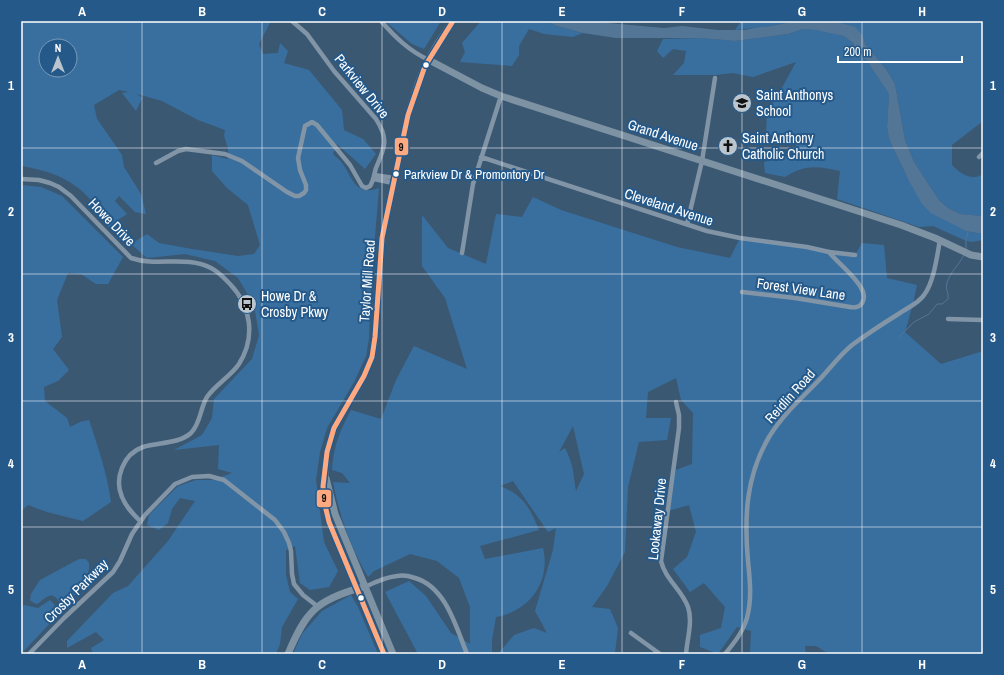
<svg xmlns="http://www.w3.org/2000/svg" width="1004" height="675" font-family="'Archivo Narrow',sans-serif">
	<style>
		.green { fill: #396f9f; fill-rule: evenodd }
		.water { fill: #537697 }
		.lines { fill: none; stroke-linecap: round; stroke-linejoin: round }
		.stream { stroke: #537697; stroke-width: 1 }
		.street { stroke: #8295a7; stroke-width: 4.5 }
		.secondary { stroke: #7d92a3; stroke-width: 7 }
		.bus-1-casing { stroke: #24598a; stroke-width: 8 }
		.bus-1 { stroke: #ffa980; stroke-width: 5 }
		.grid { fill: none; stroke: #fff; stroke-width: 1; stroke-opacity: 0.55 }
		.bus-dot { fill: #fff; stroke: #24598a; stroke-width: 1.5 }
		.labels { text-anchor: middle; stroke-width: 4; stroke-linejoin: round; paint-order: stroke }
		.bus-label { font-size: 13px; fill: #fff; stroke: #24598a; text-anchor: start }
		.street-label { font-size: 14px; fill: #fff; stroke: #24598a }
		.poi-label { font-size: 14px; fill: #fff; stroke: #24598a; text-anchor: start }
		.line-badge { stroke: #24598a; stroke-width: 1.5 }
		.pale-badge-label { font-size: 11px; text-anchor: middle; font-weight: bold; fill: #111 }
		.neatline { fill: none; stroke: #fff; stroke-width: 1.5 }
		.grid-label { font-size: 13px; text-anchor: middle; font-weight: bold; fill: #fff }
	</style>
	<rect width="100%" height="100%" fill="#3b5873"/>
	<path class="green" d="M21,21H271L259,44L263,54L278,53L280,43L288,51L284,63L309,70L342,110L344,130L363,139L376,154L365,169L337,144L333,154C336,157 340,160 342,163C353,178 355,197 379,188L371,284L369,338L366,356L354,382L327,428L320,452L316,480L324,542L338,571L329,587L310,590L300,583L295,546L286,550V575L290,592L298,599L282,627L280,644L276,654H93L91,648L104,640L96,632L67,648V641L113,593L128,586L168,541L195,501L180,498L172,509L168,523L159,530L147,525L149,515L178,486L196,480H213L232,473L218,469L219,445L174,450L202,435L212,418L214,399L252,359L259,335L254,305L238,278L215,261L185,254L147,258L131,244L147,234L159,243L192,249L238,256L254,254L260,245L248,205L227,188L212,171V155L228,159V148L224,136L225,130L198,120L162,101L137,94L142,98L136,111L122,93L129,92L119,90L94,105L97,119L122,155L124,167L141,194L146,214L135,212L119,196L115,201L127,214L115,222L117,228L110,229C103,219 97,207 89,198C71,178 47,170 21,166ZM46,46H70V70H46Z
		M385,21H441L424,49L412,44Z
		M481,21H546L557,26L583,33L573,37L544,34L529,29L519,46V55L512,66L460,62L465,52L462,43Z
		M741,21H797L765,27L735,30Z
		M832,21H983V121L952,145V165C960,173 971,182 983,174V216L960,214L948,208L939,200L914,162L905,140L895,84L886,69L865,44L863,36Z
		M803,29L816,30L831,32L844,36L853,43L859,55L867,61L889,94L887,127L889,139L908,179L949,221L966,231L983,234V240L971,242L964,240L933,226L919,227L837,199L840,171C817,166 805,164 785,177L765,173L764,162L792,155L798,139L766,134L767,111L778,95L796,62L753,77L732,73L716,75H673L684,63L686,51L673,49L663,58L657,51L663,39L700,38L735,41L788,34Z
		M21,185L41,187L62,196L123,257L108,284H96L81,274L68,273L57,300L62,337L53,349L69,370L58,381L44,387L45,401L67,418L70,427L80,422L89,420C98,447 107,473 111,502L83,521L47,512L28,505L21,511Z
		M533,197L561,210L677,247L730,258L740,238L855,255L862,243L884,245L887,278L917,285L913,304L905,332L941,364L983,351V654H829L816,646H805L806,654H750L751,631L737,627L718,654L700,647V635L721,628L725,607L704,583L690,592L673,569L687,557L696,532L689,505L668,511L673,471L692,464L693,413L681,400L676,378L648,392L646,418H671L667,440L639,442L628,487L625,552L607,586L592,607L610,609L618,628L615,653L498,654L514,635L534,628L547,633L535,611L553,550L556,528L548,532L513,481L500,486C523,495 530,508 539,530L480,546L485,559L543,548C551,581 530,611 496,617L492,640V654H418L385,592L409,581L426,596L451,633L470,644V607L459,578L437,561L410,554L374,571L368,577C351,548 339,515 333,482L350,483L342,473L332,470C334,445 339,433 351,410L381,419L396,380L414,346L467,369L445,298L422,266V215L448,248L486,264L496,214L522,217ZM573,426L584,474L576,491C573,473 574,466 565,448L559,452Z
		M79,559H86L89,563V569L87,576L81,582L79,592L62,605C59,603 59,600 55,597C50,592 42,601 37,604L34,603L30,600L31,594L40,580Z
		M351,595L358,607L378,654H293L302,634L322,611Z
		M50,600L54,604L55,607L54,619L21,654V609L24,605L38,608Z"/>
	<path class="water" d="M546,21H586L664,28L682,26L718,30H744L760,27H765L797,21H832L855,27L863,36L865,44L886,69L895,84L905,140L914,162L939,200L948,208L960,214L983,216V234L966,231L931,213L922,204L908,179L889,139L887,127L889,94L867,61L859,55L853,43L844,36L816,30L803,29L788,34L735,41L700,38H616L583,33L557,26Z"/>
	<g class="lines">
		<path class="stream" d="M966,249V239L968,232
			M899,337L914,322L929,314L937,304H942L948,299C949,293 945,289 947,283C950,272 959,265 964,255"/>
		<path class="street" d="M381,21C395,37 409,51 429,60
			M481,157L707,231L740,238L807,247L829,252L855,255
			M979,157L983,153
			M156,163L178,151L186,149L225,154L242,161L287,192L295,196H299L304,193L306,190V185L300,170L298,158L305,126L312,122L317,125L350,165L362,186L366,188L370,186C374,180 374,174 376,168C385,147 389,139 376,119L334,71L307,34L292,21
			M374,175L394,178
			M21,179L39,180L50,183L59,187L71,196L131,258C157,267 186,255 211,268C219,272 224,278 230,284C251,306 256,337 239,364C230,377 216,384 207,397C200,408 201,423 191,433C179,444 158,442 143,447C123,454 114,479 122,497C126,507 133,514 140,521
			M374,179L393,183
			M687,224L702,161L715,78
			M462,253L473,184L501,96
			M742,292L795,298L850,307C855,308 861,307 863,301C870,287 837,263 829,252
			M948,319L983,320
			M676,402L679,415V428L661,561C665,579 682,590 688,607C693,621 687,640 686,654
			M365,587C375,582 386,577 397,576C403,575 409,576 415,578C446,587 456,627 467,654
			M631,633L660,654
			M29,654L64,618L113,572L120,561L132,534L145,515L175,484L192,477L209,476L224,480L275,520L284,532L289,543L291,551L292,574L294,584L303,595L317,606
			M725,654C734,643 743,632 747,618C752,599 750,580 748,561C744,517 746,476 769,437C783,414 803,397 821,378C831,367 840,355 852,345C867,334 884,323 900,313C907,308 919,303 924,295C934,282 937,256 940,240"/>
		<path class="secondary" d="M429,60L482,88L501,96L901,225L935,238L971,255L983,257
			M326,478L335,514L393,654
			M288,654C305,613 316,600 360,588
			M384,654L329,522L324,501L323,486L325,475L327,452L334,428L364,376L372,357L375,337L382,238L408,115L418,84L425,66L437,45L453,21"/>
		<defs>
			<path id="bus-1" d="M384,654L329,522L324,501L323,486L327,452L334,428L364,376L372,357L375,337L382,238L408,115L425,66L453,21"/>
		</defs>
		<use href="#bus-1" class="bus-1-casing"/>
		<use href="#bus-1" class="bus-1"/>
	</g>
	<path class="grid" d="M142,21V654M262,21V654M382,21V654M502,21V654M622,21V654M742,21V654M862,21V654M21,148H983M21,274H983M21,401H983M21,527H983"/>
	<defs>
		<symbol id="school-disc" viewBox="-11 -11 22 22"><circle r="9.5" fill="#bac5ce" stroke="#24598a"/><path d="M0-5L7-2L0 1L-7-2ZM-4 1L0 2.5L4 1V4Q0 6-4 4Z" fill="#111"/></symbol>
		<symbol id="church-disc" viewBox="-11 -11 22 22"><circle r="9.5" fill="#bac5ce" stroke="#24598a"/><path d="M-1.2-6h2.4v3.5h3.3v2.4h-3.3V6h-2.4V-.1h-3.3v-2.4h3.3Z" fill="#111"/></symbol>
		<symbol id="bus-disc" viewBox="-11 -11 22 22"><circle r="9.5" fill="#bac5ce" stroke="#24598a"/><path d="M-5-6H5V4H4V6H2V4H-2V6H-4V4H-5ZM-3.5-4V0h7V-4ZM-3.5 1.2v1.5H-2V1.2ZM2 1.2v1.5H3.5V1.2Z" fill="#111"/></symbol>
	</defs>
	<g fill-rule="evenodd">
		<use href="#school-disc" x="731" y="92" width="22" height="22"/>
		<use href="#church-disc" x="717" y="135" width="22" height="22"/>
		<use href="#bus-disc" x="236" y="293" width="22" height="22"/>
	</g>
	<g class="bus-dot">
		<circle cx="426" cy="65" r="3.5"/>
		<circle cx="396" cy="174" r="3.5"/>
		<circle cx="361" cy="598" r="3.5"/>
	</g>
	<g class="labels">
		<g class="bus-label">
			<text x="404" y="179">Parkview Dr &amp; Promontory Dr</text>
		</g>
		<g class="street-label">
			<text transform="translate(362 86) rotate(51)" y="5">Parkview Drive</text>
			<text transform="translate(663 135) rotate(18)" y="5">Grand Avenue</text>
			<text transform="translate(669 207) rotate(18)" y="5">Cleveland Avenue</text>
			<text transform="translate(112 222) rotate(46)" y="5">Howe Drive</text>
			<text transform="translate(367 281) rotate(-86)" y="5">Taylor Mill Road</text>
			<text transform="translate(801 289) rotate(8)" y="5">Forest View Lane</text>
			<text transform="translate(790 396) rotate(-48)" y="5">Reidlin Road</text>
			<text transform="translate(657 519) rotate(-84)" y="5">Lookaway Drive</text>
			<text transform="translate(76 591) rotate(-45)" y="5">Crosby Parkway</text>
		</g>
		<g class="poi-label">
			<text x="756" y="100">Saint Anthonys<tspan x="756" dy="16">School</tspan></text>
			<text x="742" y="143">Saint Anthony<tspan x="742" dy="16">Catholic Church</tspan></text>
			<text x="261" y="301">Howe Dr &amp;<tspan x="261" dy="16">Crosby Pkwy</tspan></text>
		</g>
	</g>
	<g class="line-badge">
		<rect x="394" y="137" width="15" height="19" rx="4" fill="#ffa980"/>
		<rect x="316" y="489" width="16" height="19" rx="4" fill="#ffa980"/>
	</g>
	<g class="pale-badge-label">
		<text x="401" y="151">9</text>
		<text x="324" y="502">9</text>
	</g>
	<rect width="1004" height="675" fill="none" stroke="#24598a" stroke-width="44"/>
	<g transform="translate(58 58)"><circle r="19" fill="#24598a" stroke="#7c9bb9"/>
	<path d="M0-3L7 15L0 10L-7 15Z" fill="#bac5ce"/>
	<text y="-6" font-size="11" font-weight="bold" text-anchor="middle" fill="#ffffff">N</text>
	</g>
	<path d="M838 56v6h124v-6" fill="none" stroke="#ffffff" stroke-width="2"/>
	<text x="844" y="56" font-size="12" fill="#ffffff" stroke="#24598a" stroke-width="3" paint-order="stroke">200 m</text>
	<rect x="22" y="22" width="960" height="631" class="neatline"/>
	<g class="grid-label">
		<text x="82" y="16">A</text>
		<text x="202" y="16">B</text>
		<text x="322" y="16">C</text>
		<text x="442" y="16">D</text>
		<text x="562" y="16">E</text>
		<text x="682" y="16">F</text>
		<text x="802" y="16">G</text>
		<text x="922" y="16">H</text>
		<text x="11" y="90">1</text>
		<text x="993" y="90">1</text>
		<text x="11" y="216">2</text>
		<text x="993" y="216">2</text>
		<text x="11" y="342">3</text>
		<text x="993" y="342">3</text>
		<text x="11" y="468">4</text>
		<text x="993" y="468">4</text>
		<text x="11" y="594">5</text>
		<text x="993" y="594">5</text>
		<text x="82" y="669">A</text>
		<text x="202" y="669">B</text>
		<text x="322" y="669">C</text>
		<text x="442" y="669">D</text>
		<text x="562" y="669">E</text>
		<text x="682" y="669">F</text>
		<text x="802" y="669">G</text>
		<text x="922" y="669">H</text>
	</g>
</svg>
